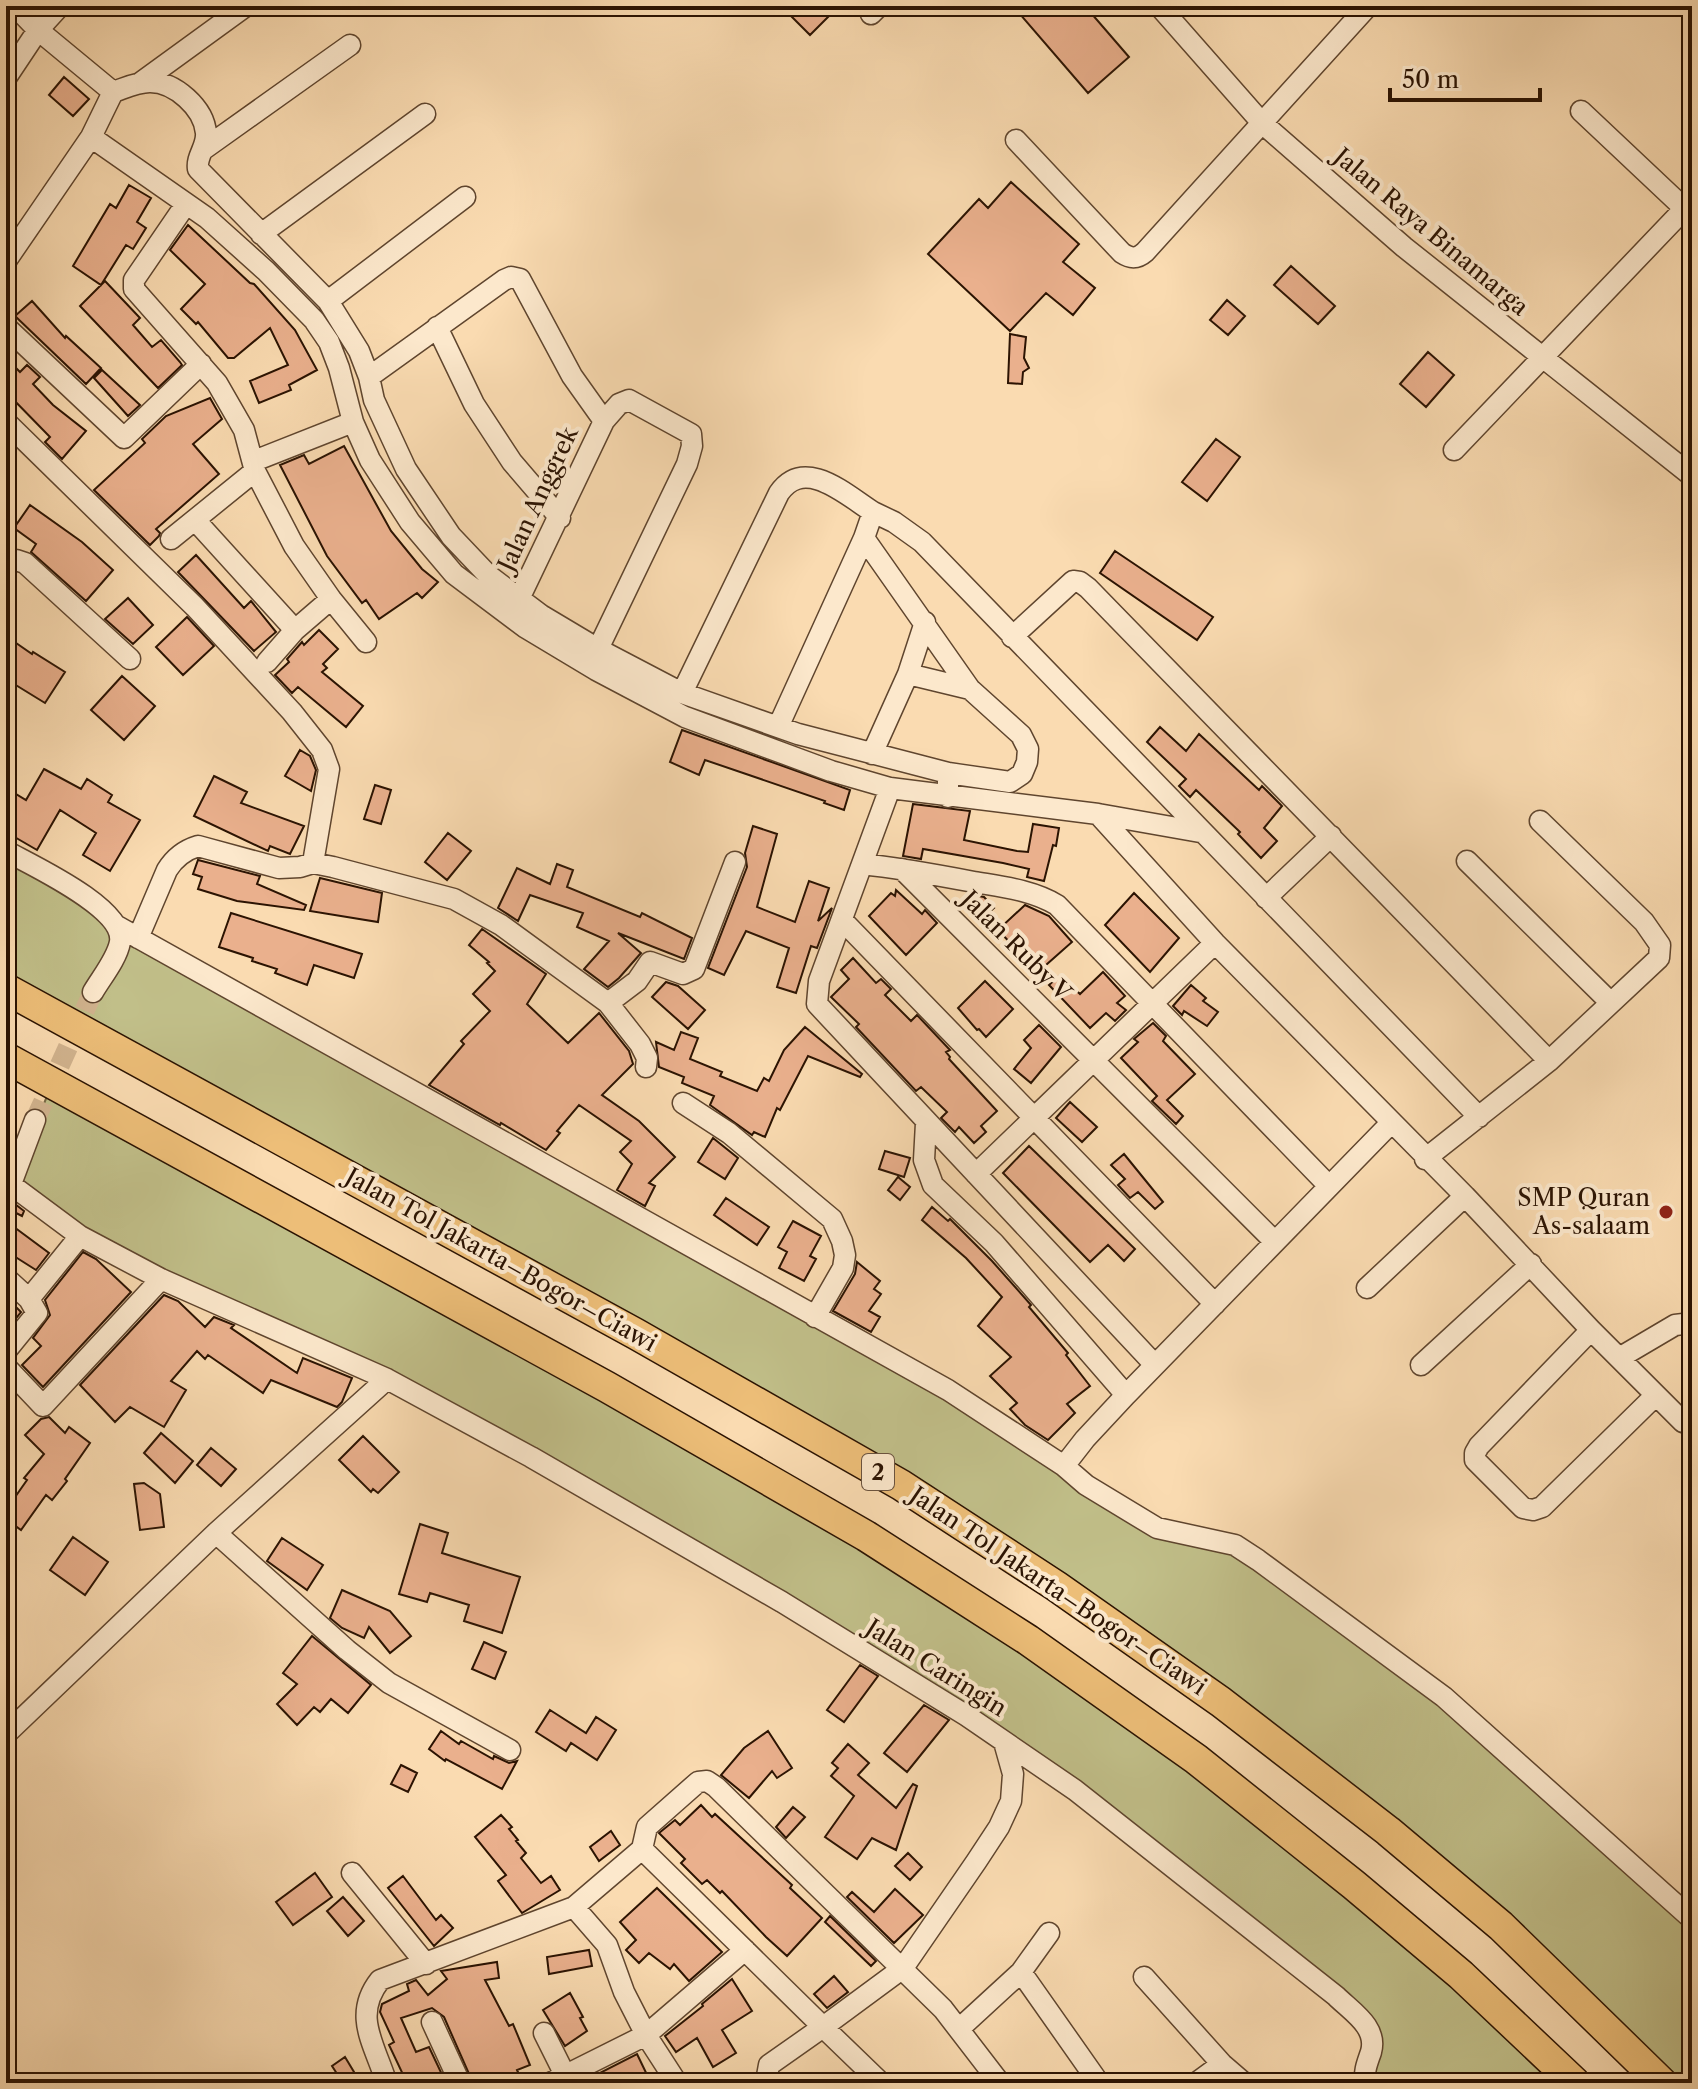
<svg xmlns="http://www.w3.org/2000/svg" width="1698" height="2089" font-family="'Libre Caslon Text',serif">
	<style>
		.green { fill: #c1bf89; stroke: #766946; stroke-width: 2 }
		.building { fill: #eab08d; stroke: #2b1302; stroke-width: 2 }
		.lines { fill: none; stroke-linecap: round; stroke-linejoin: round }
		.minor-tunnel { stroke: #d1b38e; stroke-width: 20; stroke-dasharray: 20 10; stroke-linecap: butt }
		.minor-casing { stroke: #5f452e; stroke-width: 23 }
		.highway-casing { stroke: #2b1302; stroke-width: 33 }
		.minor { stroke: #fce8cc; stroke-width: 20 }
		.highway { stroke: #edbe78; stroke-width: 30 }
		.poi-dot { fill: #8f2418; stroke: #fce8cc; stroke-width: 3 }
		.labels { text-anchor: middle; stroke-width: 8; stroke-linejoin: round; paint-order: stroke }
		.shield { fill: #fce8cc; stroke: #6a533f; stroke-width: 2 }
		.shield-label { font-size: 22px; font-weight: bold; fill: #2b1302 }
		.street-label { font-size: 24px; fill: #2b1302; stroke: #fce8cc }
		.poi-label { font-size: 24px; fill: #2b1302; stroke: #fce8cc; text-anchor: end }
	</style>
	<rect width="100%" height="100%" fill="#fadbb1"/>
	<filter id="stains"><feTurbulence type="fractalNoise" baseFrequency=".0025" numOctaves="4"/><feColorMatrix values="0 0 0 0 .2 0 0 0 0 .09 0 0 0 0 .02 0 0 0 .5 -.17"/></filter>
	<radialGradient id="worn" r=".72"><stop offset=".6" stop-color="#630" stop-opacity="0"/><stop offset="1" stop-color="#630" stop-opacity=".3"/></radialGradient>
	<path class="green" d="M6,851L815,1317L1157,1528L1235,1545L1444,1697L1692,1919V2083H1658L1501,1926L1063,1591L6,989Z
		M52,1084L1046,1652L1574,2083H1365L1372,2039L1075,1790L504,1442L80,1236L11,1184Z"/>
	<path class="building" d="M781,6H839L810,35Z
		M1013,6H1085L1129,57L1088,93Z
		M64,77L89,99L73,116L49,95Z
		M1011,182L1079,244L1063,262L1095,288L1073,315L1046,293L1010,331L928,254L979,199L988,208Z
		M129,185L151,198L137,222L146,228L133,249L126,245L101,285L73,266L110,204L116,208Z
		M188,225L250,283L254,284L295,330L317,370L289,385L291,390L259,403L250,381L288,365L270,328L234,358H228L198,322L196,324L181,309L205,284L170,250Z
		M1291,266L1335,306L1318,324L1274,285Z
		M105,281L140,318L133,325L152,347L161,340L180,362L182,365L158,388L80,306Z
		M1227,300L1245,316L1228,335L1210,320Z
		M32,301L65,338L66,336L101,368L86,384L15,316Z
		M1010,334L1026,337L1024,358L1029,368L1023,372L1022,384L1008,383Z
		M1428,352L1454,375L1426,407L1400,384Z
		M6,358L20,372L27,365L40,377L33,384L53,405L86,431L62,459L45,442L50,437L6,392Z
		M102,370L140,405L128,416L94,378Z
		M210,398L222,419L193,444L219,474L156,529L160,533L159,536L150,545L94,490L145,443L142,439L166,416Z
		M1216,439L1240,457L1207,501L1182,482Z
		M344,446L391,531L422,569L438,582L422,598L417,593L379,619L366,600L362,603L327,556L280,465L304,455L309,464Z
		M30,505L82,542L113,570L86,601L31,552L36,544L14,528Z
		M1115,551L1213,617L1197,640L1100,573Z
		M196,555L244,608L251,601L276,632L254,651L178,572Z
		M128,598L153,625L133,644L105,619Z
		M187,617L214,646L183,675L156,647Z
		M319,630L338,649L323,664L327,668L322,672L363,706L346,727L298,687L292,693L275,675L289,662L287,659L302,642L304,645Z
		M6,636L32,654L33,652L65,672L45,703L6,679Z
		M122,676L155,706L124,740L91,710Z
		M1160,727L1186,751L1199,734L1259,790L1262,786L1282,806L1264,828L1277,841L1261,858L1238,834L1240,832L1196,790L1190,797L1179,786L1186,779L1147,742Z
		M682,730L850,790L844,810L824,803L825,801L705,760L699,775L670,762Z
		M300,750L310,756L316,770L311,791L285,776Z
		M44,769L81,789L87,779L112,795L108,802L140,820L110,871L83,855L96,833L60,810L37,850L6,832V788L26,800Z
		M214,776L247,792L241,803L304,826L290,854L270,846L268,851L194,816Z
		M375,785L391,790L381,824L364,819Z
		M913,804L970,811L964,840L1017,851L1028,852L1033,824L1059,828L1056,846L1053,845L1044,881L1027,877L1029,869L1003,863L923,849L921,859L903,856Z
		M753,826L777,834L757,907L795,922L809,881L829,888L818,921L832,908L817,948L811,946L796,993L777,987L789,948L746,931L724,975L708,968L747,867L745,853Z
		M448,833L471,851L447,880L425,862Z
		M198,860L260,876L257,884L306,905L304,910L237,901L198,889L202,877L193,874Z
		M557,864L573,870L567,887L640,917L642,913L692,938L684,959L618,933L641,953L619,978L608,987L584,969L609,941L577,927L583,913L530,895L518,921L498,908L517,868L550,884Z
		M320,878L382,893L378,922L310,911Z
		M896,890L922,914L925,910L937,923L906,955L869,916L891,893L895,896Z
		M1134,893L1179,938L1150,972L1105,925Z
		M968,894L984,897L994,908L980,920L963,899Z
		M1025,905L1049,916L1072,942L1038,972L998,930Z
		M231,913L362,954L354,978L314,965L307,985L275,973L277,969L252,961L253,958L219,947Z
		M482,929L546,974L527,1004L568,1043L599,1013L629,1051L633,1064L602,1095L639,1121L675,1157L649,1183L655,1186L645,1206L617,1190L632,1164L620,1152L631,1141L579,1105L557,1131L560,1133L546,1150L501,1123L500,1125L429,1085L464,1044L461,1041L490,1011L473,994L495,971L487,963L489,962L469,945Z
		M853,958L876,983L881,979L891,989L885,995L911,1021L917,1015L950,1050L946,1052L950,1057L949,1059L997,1111L981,1126L986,1132L974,1143L959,1127L955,1132L941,1118L947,1112L921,1087L916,1091L856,1027L859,1024L831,997L849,979L841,970Z
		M1103,972L1125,996L1117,1003L1126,1010L1115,1021L1106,1013L1090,1028L1049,985L1060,975L1080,994Z
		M985,981L1013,1009L986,1037L979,1029L977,1030L958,1008Z
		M666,982L678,986L705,1010L688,1029L652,997Z
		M1191,985L1206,998L1203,1001L1218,1012L1207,1026L1184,1011L1182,1015L1173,1006Z
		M1153,1023L1166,1036L1163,1041L1195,1074L1167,1100L1183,1116L1176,1124L1152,1101L1157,1096L1121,1058L1138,1042L1134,1039Z
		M1039,1025L1061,1047L1031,1083L1014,1069L1031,1048L1024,1040Z
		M805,1027L862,1074L860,1077L808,1056L780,1110L777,1108L765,1137L754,1132L752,1135L710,1105L714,1096L682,1083L684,1077L659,1067L656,1042L674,1050L681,1032L698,1038L690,1059L722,1072L720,1076L757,1091L764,1078L769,1081L784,1050Z
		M1070,1102L1097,1127L1082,1142L1056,1118Z
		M713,1138L738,1158L725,1179L698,1162Z
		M1029,1146L1135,1249L1124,1261L1108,1245L1090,1262L1003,1173Z
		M885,1151L910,1158L904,1177L879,1169Z
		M1124,1154L1163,1202L1155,1209L1138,1192L1130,1198L1118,1185L1125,1179L1111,1165Z
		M898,1177L910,1187L900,1200L888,1190Z
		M6,1197L24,1211L22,1216L6,1208Z
		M726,1198L769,1227L757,1245L714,1215Z
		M932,1207L948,1221L950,1219L992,1261L1031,1305L1029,1307L1068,1353L1066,1355L1090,1386L1067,1404L1075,1413L1048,1440L1025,1425L1010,1409L1017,1403L990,1376L1011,1357L978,1326L1002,1297L966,1258L922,1220Z
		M793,1221L821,1236L810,1256L816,1259L804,1281L779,1268L787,1252L778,1247Z
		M14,1227L49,1253L36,1270L6,1251V1236Z
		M83,1252L96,1259L131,1292L43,1387L22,1365L41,1346L33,1338L50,1315L45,1300Z
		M857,1262L880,1281L874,1289L881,1294L869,1311L880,1317L871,1332L833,1311L855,1274Z
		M164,1295L178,1301L205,1327L214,1317L234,1325L231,1328L297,1373L303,1358L352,1378L342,1402L337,1407L271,1380L263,1393L208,1355L205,1359L197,1351L171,1381L186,1390L164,1427L130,1407L115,1422L80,1385Z
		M6,1297L21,1312L13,1322L6,1319Z
		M49,1417L65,1433L69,1427L90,1443L65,1479L67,1481L52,1500L46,1495L21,1530L6,1519V1510L27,1480L24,1478L44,1454L25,1435L41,1419Z
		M161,1433L193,1461L175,1483L144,1453Z
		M363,1436L399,1472L378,1493L373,1489L371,1492L339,1460Z
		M211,1448L236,1469L221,1486L197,1465Z
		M144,1483L160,1494L164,1527L140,1530L134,1484Z
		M420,1524L448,1533L442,1553L520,1577L502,1633L464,1621L469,1605L430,1593L427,1602L399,1594Z
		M73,1537L108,1562L85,1595L50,1570Z
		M282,1538L323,1565L307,1590L267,1561Z
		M342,1590L390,1611L411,1636L390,1653L369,1627L364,1638L342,1628L330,1618Z
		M312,1636L371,1685L348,1713L331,1699L320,1712L314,1707L297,1725L277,1704L297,1684L283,1673Z
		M484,1642L506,1652L495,1679L472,1669Z
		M860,1665L878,1676L844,1722L827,1710Z
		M924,1705L949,1720L907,1772L884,1753Z
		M550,1710L586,1733L596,1717L616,1730L597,1760L571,1743L566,1751L536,1732Z
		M441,1731L459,1744L461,1741L493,1759L494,1756L509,1763L517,1761L502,1789L446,1759L445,1761L429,1749Z
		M768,1731L792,1768L777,1778L772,1771L749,1798L721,1775L744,1748Z
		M848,1744L869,1763L858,1775L896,1808L913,1784L917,1786L896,1850L872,1838L857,1859L825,1837L854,1796L831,1776L838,1768L832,1763Z
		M401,1765L417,1773L408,1792L391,1784Z
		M701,1805L712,1817L715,1814L792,1885L790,1888L822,1918L787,1956L766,1937L722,1891L720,1893L707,1880L702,1884L681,1863L685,1859L659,1833L675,1820L680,1825Z
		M793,1807L805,1817L786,1838L776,1827Z
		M501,1815L512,1827L509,1829L518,1840L516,1841L526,1853L521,1858L541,1883L551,1876L560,1890L522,1913L498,1881L506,1875L475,1837Z
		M611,1831L620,1845L599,1861L590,1847Z
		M908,1853L922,1867L910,1880L895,1866Z
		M315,1873L332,1897L293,1925L276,1902Z
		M403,1876L436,1920L441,1915L453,1928L434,1946L388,1888Z
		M657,1888L722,1952L689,1981L674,1964L670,1969L649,1953L639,1963L626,1950L636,1940L620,1922Z
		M895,1889L923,1915L894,1943L847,1897L852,1892L874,1912Z
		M343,1897L364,1921L348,1936L327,1911Z
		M830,1916L876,1961L871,1966L825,1922Z
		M589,1950L592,1966L549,1974L547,1957Z
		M497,1962L499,1978L485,1980L509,2026L513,2024L530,2065L517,2070L523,2083H473L444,2017L432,2008L401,2018L416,2052L429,2047L446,2083H407L389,2045L394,2042L380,2012L382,2004L409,1991L407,1984L416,1980L428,1995L447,1979L441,1971Z
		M834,1976L848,1992L827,2008L814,1994Z
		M732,1979L752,2011L722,2030L736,2053L713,2067L697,2038L676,2052L665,2036L703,2006L702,2004Z
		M570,1993L583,2017L580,2018L587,2031L565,2046L543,2010Z
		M637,2054L651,2083H582V2082Z
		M345,2057L354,2072L341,2080L332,2066Z"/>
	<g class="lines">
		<path class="minor-tunnel" d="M35,1120L93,992"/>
		<defs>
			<path id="minor" d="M1159,6L1262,123L1404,247L1692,476
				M871,14L879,6
				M6,78L38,30L60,6
				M140,83L246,6
				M113,92C125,88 137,82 150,82C175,82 204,108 206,133C207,147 196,156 198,169L328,301L359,351L369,377L374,400L406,469L451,536L488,575L541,615L598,649L682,693L798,734L948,773V797
				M1581,111L1685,209
				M91,137L207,218L266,271L314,320L329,342L339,368L353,422L370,460L410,522L454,574L526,628L596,670L685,717L831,771L890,788L1098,814L1200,832
				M1016,140L1122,253C1131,259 1137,259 1145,252L1368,6
				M204,149L350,45
				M186,204L134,280V289L217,383L244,430L255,471L294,546L331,599L366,642
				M261,234L425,114
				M6,261L91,137L113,92L38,30L15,6
				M328,301L465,197
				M6,327L124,438L201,364
				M437,327L474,404L512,462L560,518
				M369,377L504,280L511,277L520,279L572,376L604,421
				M6,422L195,607L292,712L322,750L329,769L313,863
				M1454,450L1692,201
				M254,461L353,422
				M873,512L894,522L922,542L1479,1117
				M195,520L295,630
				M171,539L255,471
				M6,562L16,560L25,563L130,659
				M519,599L604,421L619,404L629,400L691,434L692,446L687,464L598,649
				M1012,637L1073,581L1080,582L1088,588L1549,1061
				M267,662L295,630L331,599
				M908,674L970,689
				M682,693L779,493C805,456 846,495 873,512L864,538L970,689L1021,735L1028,749L1027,762L1022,774L1010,782L948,773
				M778,727L864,538
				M872,754L908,674L925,622
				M890,788L819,981L817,1004L1155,1365
				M1098,814L1215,943L1465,1196L1591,1330L1683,1422
				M6,851C31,865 125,908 120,942C117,959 101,978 93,992
				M1467,861L1611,1003
				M862,864C900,868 937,875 974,882C1003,887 1032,890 1057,905L1329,1186
				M902,869L1275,1242
				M1266,898L1331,836
				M842,920L1215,1304
				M117,926L948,1390L1064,1466
				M138,938L167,870C175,857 185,850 198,846L279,868L300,867L313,863L333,867L454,899L501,925L608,1003L640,1044L647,1058L646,1067
				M608,1003L637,981L650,962L683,974L694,969L735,862
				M683,1103L729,1133L832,1219L842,1241L845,1255L843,1268L815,1317
				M926,1123L924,1160L933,1185L994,1243L1126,1395
				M1391,1123L1126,1395L1085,1439L1064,1466L1086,1485L1157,1528L1235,1545L1258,1560L1444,1697L1692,1919
				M1425,1159L1549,1061L1659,958L1660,945L1644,922L1540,821
				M976,1174L1215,943
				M6,1181L80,1236L161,1279L387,1379L531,1457L782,1602L967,1716L1075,1790L1336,1996C1352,2012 1378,2027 1371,2052C1367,2064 1364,2070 1365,2083
				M11,1184L35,1120
				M6,1278L29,1299
				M1367,1288L1465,1196
				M1591,1330L1479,1446L1475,1453V1460L1523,1508L1533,1510L1542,1507L1656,1395
				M6,1351L37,1313L29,1299L80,1236
				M1619,1358L1675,1325L1692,1323
				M1421,1365L1531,1264
				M6,1367L43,1406L161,1279
				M216,1533L347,1650L389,1683L510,1750
				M6,1734L216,1533L387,1379
				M642,1849L823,2027L769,2065L767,2076L770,2083
				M352,1873L426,1964
				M574,1907L642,1849L647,1827L698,1782L707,1781L716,1787L943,2009L1000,2083
				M1021,1972L1099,2083
				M1144,1977L1222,2064L1244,2083
				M432,2022L460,2083
				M960,2028L1021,1972L1049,1933
				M544,2033L569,2083
				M377,2083L385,2078C373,2042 353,2014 380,1980L574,1907L607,1945L624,1992L646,2035L677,2083
				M550,2083L646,2035L745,1950
				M881,2083L823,2027L903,1968L976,1862L999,1827L1011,1801L1013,1774L1004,1742
				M1196,2083L1222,2064"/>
			<path id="highway" d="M6,989L636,1334L901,1485L1056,1586L1221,1702L1388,1831L1501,1926L1662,2083
				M6,1058L607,1387L866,1536L1028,1640L1196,1759L1354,1885L1461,1975L1575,2083"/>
		</defs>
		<use href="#minor" class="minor-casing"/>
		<use href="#highway" class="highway-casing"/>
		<use href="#minor" class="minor"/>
		<use href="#highway" class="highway"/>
	</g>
	<circle class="poi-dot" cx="1666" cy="1212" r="8"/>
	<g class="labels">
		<rect class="shield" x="862" y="1454" width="32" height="36" rx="6"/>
		<g class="shield-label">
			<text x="878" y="1480">2</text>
		</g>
		<g class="street-label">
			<text transform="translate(1431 232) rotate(40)" y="8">Jalan Raya Binamarga</text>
			<text transform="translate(538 499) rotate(-65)" y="8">Jalan Anggrek</text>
			<text transform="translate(1016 946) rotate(45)" y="8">Jalan Ruby V</text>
			<text transform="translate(501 1260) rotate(29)" y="8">Jalan Tol Jakarta–Bogor–Ciawi</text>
			<text transform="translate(1058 1591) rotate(34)" y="8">Jalan Tol Jakarta–Bogor–Ciawi</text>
			<text transform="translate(936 1668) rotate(32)" y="8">Jalan Caringin</text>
		</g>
		<g class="poi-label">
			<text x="1650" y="1206">SMP Quran<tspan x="1650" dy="28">As-salaam</tspan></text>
		</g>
	</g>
	<rect width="1698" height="2089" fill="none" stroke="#fadbb1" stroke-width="32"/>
	<rect x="8" y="8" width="1682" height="2073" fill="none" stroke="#2b1302" stroke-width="4"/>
	<rect x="16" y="16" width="1666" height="2057" fill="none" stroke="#2b1302" stroke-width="2"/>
	<path d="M1390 88v12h150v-12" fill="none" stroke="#2b1302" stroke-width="4"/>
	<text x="1402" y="88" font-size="24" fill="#2b1302" stroke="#fce8cc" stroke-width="6" paint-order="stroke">50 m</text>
	<rect width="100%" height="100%" filter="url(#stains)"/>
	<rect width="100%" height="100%" fill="url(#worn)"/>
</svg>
